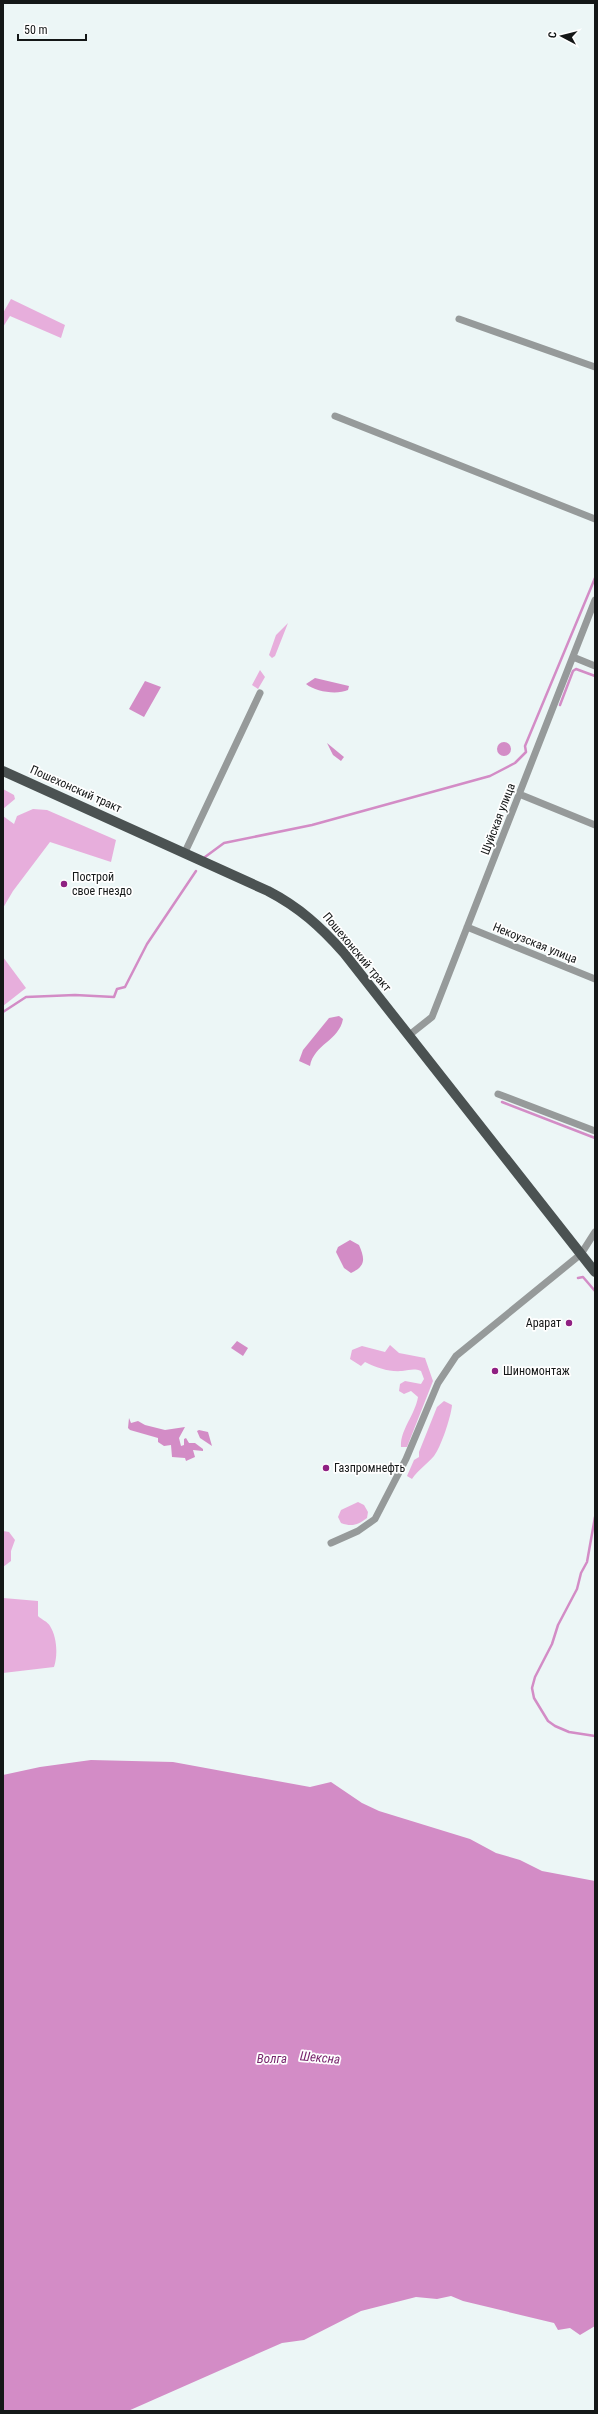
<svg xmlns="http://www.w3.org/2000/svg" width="598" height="2414" font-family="'Roboto Condensed',sans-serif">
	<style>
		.green { fill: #e7aedc }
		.water { fill: #d38cc6 }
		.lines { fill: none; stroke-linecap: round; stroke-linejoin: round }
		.stream { stroke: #d38cc6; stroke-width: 2.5 }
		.minor { stroke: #969a9a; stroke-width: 7 }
		.primary { stroke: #4b5252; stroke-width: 10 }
		.poi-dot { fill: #8f2082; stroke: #fff; stroke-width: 1.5 }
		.labels { text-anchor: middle; stroke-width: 3.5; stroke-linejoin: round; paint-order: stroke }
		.street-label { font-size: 12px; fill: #141717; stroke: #fff }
		.poi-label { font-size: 12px; fill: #141717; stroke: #fff; text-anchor: start }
		.water-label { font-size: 13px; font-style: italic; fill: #78266d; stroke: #fff }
	</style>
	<rect width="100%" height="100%" fill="#ecf6f6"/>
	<path class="green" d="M11,299L65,325L61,338L10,316L3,327V313Z
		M288,623L275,656L272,658L269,655L276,635Z
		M260,670L265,677L258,689L252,685Z
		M3,789L14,795L15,799L3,809Z
		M33,809L47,810L116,840L111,862L50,842L13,891L3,908V816L14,824L17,816Z
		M3,957L26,988L3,1006Z
		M390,1345L399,1353L425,1358L433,1381L407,1447H401C400,1430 415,1415 418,1397L411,1391L404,1394L399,1391L400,1384L405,1381L421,1384L424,1379L421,1371C414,1368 410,1370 402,1371C389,1372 377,1368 365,1362L361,1366L350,1359L352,1350L362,1346L385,1352Z
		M444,1401L452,1405C451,1417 441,1447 434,1456C427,1464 418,1470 412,1479L407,1476L414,1460L419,1457V1452L437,1407Z
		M358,1502L364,1505L368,1512L367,1518C358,1525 352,1527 341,1523L338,1517L341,1510Z
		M3,1531L9,1532L15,1540L11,1551V1561L3,1567Z
		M3,1598L38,1601V1616C41,1619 48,1622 50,1626C57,1637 58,1655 54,1667L3,1673Z"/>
	<path class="water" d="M315,678L349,686L348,690C337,695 316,692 306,684Z
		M145,681L161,687L144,717L129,709Z
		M497 749a7 7 0 1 1 14 0a7 7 0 1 1-14 0Z
		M327,743L344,757L341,761L333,755Z
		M339,1016L343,1019C339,1041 314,1044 310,1066L299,1061L303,1050L329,1018Z
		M350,1240L359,1245C365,1259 366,1266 351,1273L344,1268L336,1252L338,1247Z
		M237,1341L248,1348L243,1356L231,1348Z
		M129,1418L131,1423L138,1421L145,1425L165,1430L185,1427L179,1438L181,1446L184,1445V1439L186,1438L189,1443H195L203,1449V1451L193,1450L195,1457L186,1461L185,1458L172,1457L171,1445L164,1446L158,1442V1438L130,1430L128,1428Z
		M199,1430L208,1432L212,1446L200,1438L197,1431Z
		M91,1760L173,1762L310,1787L331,1782L362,1803L379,1811L470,1839L496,1853L520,1860L542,1871L595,1881V2326L580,2335L570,2328L558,2330L554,2323L463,2301L451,2296L437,2299L416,2297L361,2311L304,2340L282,2343L128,2411H3V1775L40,1767Z"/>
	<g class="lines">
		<path class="stream" d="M560,705L573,671L576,669L595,676
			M205,857L224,843L312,825L490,776L515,763L526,752L525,746L595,578
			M3,1012L26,997L75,995L114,997L117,989L125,987L147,944L196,871
			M502,1102L595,1138
			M578,1278L583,1277L595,1291
			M595,1517L587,1562L581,1573L577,1589L558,1625L552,1644L535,1677L532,1688L534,1698L548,1721L555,1726L569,1732L595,1736"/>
		<path class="minor" d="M459,319L595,367
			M335,416L595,519
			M573,657L595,666
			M519,794L595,825
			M185,852L260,693
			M467,927L595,979
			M408,1036L432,1017L595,600
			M498,1094L595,1131
			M331,1543L358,1531L375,1519L406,1459L438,1383L456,1356L581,1254L595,1232"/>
		<path class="primary" d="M3,771L268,891C299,907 321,927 344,953L595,1272"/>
	</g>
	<g class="poi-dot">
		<circle cx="64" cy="884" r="4"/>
		<circle cx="569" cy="1323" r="4"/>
		<circle cx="495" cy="1371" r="4"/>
		<circle cx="326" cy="1468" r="4"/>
	</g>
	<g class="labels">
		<g class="street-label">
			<text transform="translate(76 789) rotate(24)" y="4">Пошехонский тракт</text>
			<text transform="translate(498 819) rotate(-69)" y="4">Шуйская улица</text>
			<text transform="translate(535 943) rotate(22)" y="4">Некоузская улица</text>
			<text transform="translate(357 952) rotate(50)" y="4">Пошехонский тракт</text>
		</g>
		<g class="poi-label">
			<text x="72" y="881">Построй<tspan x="72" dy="14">свое гнездо</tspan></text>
			<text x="561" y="1327" text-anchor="end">Арарат</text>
			<text x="503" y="1375">Шиномонтаж</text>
			<text x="334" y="1472">Газпромнефть</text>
		</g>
		<g class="water-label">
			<text transform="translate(320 2057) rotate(5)" y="5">Шексна</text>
			<text x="272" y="2063">Волга</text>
		</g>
	</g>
	<rect width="598" height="2414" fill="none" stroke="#141717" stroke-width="8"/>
	<g transform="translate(562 36) rotate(277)" stroke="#ffffff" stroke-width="3" paint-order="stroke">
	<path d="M0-3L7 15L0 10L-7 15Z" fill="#141717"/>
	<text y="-6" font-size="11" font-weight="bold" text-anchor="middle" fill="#141717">С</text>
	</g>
	<path d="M18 34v6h68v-6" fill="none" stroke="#141717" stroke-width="2"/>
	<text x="24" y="34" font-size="12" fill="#141717" stroke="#ffffff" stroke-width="3" paint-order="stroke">50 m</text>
</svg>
